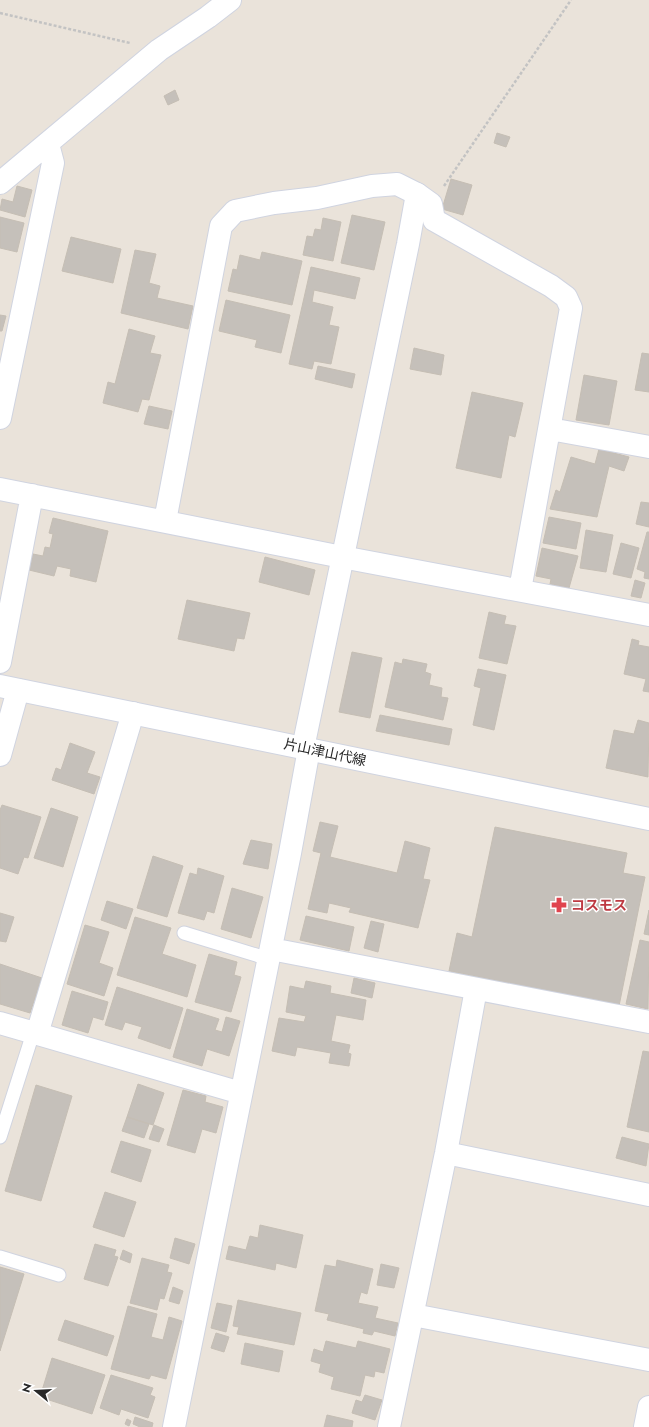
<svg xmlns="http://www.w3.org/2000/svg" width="649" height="1427" font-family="Jost,'Noto Sans JP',sans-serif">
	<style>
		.building { fill: #c5c0ba; stroke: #c5beb4 }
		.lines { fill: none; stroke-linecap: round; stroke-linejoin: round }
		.service-casing { stroke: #d0d4e0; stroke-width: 15 }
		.minor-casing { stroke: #d0d4e0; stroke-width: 24 }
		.tertiary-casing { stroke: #d0d4e0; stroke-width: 24 }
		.secondary-casing { stroke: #d0d4e0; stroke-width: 24 }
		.path { stroke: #c3c3c3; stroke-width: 2.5; stroke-dasharray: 3 2; stroke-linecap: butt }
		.service { stroke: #fff; stroke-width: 13 }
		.minor { stroke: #fff; stroke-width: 22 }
		.tertiary { stroke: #fff; stroke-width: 22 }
		.secondary { stroke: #fff; stroke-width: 22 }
		.labels { text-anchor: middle; stroke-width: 3; stroke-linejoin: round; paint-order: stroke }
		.street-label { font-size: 14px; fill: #282828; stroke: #fff }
		.health-label { font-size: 14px; font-weight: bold; fill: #be3a42; stroke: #fff; text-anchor: start }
	</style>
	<rect width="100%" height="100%" fill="#eae3da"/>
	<path class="building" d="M175,90L179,100L168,105L164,96Z
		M497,133L510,137L506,147L494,143Z
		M451,179L472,185L463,215L442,209Z
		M17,186L32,190L25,217L0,210L2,199L13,202Z
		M352,215L385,222L374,270L341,263Z
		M0,217L24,223L17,252L0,248Z
		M323,218L341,222L333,261L303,255L307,236L313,237L315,229L321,230Z
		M71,237L121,249L113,283L62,271Z
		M135,250L156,254L149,283L160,286L157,298L193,306L188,329L121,313Z
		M262,252L302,261L292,305L228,291L233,269L237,270L240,255L260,260Z
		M311,267L360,278L355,299L314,290L312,302L333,307L329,325L339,327L331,364L314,361L312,369L289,364Z
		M226,300L290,315L281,353L255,347L257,340L219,331Z
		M0,315L6,316L2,331H0Z
		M129,329L155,336L150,353L161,355L149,400L142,399L138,412L103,403L108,382L115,384Z
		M414,348L444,355L441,375L410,369Z
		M642,353L649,354V392L635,390Z
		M318,366L355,374L352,388L315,379Z
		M584,375L617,381L609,425L576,420Z
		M472,392L523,403L515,437L509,435L501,478L456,468Z
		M149,406L172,411L168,429L144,424Z
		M599,449L629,457L624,471L609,466L597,517L550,509L556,490L560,492L571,457L595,464Z
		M641,502L649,503V527L636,524Z
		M549,517L581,523L576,549L543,543Z
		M53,518L108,531L96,582L70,576L71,569L57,566L54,576L29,570L33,554L43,556L45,547L50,548L53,534L49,533Z
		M586,530L613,535L606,572L580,568Z
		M647,532H649V579L644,578L645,572L637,569Z
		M621,543L639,548L631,578L613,574Z
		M542,548L578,556L569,588L550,584L551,579L536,576Z
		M265,557L315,570L309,595L259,582Z
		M635,580L645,583L641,598L631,596Z
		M187,600L250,613L244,639L237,638L234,651L178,639Z
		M489,612L506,616L504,624L516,626L507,664L479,658Z
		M632,639L639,641L638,645L649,647V692L643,691L646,679L624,674Z
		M352,652L382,658L370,718L339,712Z
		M403,659L427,664L425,672L431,674L429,685L442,688L441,697L448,698L443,720L385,707L395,662L402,664Z
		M478,669L506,675L494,730L473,725L481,688L474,686Z
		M380,715L452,729L449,745L376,731Z
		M638,720L649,723L648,777L606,768L614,730L634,734Z
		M70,743L95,752L87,773L100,777L94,794L52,780L56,768L61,770Z
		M2,805L41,817L28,858L24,857L18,874L0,868V810Z
		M51,808L78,817L63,867L34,858Z
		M320,822L338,826L330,857L397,873L405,841L430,848L423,879L430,880L418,928L349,912L351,908L329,903L327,913L308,909L321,853L313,851Z
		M495,827L627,853L623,873L645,877L619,1006L449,971L457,933L472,937Z
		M251,840L272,844L268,869L243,864Z
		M153,856L183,866L167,917L137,908Z
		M198,868L224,876L214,913L207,911L204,920L178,913L190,873L197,875Z
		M232,888L263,897L251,938L221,929Z
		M107,901L133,909L126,929L101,920Z
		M649,910V935L644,934Z
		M0,913L14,917L6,942L0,941Z
		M306,916L354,927L349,951L300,940Z
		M135,917L171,928L162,954L196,965L187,997L117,975Z
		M371,921L384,924L378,952L364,948Z
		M85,925L109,932L99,963L113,968L104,996L67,984Z
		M640,940L649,942L648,1009L626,1004Z
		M209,954L237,962L234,975L241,977L231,1012L195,1002Z
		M0,964L42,978L30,1013L0,1004Z
		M354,978L375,983L372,998L351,993Z
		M306,981L331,986L330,993L366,1000L363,1020L336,1015L331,1041L350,1045L348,1053L351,1054L349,1066L329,1063L331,1053L297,1047L295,1056L272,1051L279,1018L304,1022L306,1016L286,1012L290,986L304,989Z
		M117,987L183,1008L170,1049L138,1038L142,1027L125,1022L122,1030L105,1025Z
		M72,991L108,1002L103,1020L93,1017L88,1033L62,1025Z
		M187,1009L219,1019L215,1030L222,1032L226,1017L240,1021L229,1056L207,1049L202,1066L173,1057Z
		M643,1051L649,1052V1132L627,1127Z
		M138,1084L164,1093L153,1125L127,1117Z
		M36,1085L72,1096L41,1201L5,1191Z
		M183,1090L206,1096L205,1102L223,1107L216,1133L202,1129L195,1153L167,1145Z
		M127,1117L149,1124L144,1138L122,1131Z
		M154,1125L164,1129L159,1142L149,1139Z
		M622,1137L649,1144L646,1166L616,1158Z
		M121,1141L151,1150L141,1182L111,1172Z
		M105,1192L136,1202L124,1237L93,1227Z
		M260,1225L303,1235L296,1268L276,1263L275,1270L226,1259L229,1246L246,1250L250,1236L258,1238Z
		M175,1238L195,1244L189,1264L170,1258Z
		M95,1244L116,1250L114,1256L118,1257L108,1286L84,1279Z
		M123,1250L132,1254L130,1263L120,1259Z
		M142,1258L169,1265L167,1272L172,1273L164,1299L160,1298L157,1310L130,1303Z
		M337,1260L373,1269L367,1294L361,1292L358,1303L378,1307L375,1318L398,1323L395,1336L374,1331L372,1335L363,1333L364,1329L327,1320L329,1314L315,1311L325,1265L336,1267Z
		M381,1264L399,1268L394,1288L377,1285Z
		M0,1267L24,1274L0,1351Z
		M173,1287L183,1291L179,1304L169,1301Z
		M238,1300L301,1313L294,1345L237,1334L239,1327L233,1326Z
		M217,1303L232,1306L226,1332L211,1328Z
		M128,1306L157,1314L151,1337L163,1340L169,1317L182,1321L166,1379L151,1375L149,1379L111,1369Z
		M65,1320L114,1336L107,1356L58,1340Z
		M216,1333L229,1337L224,1352L211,1348Z
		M326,1341L356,1348L358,1341L390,1349L384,1373L375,1371L374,1377L365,1375L360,1396L331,1389L334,1377L319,1372L321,1364L311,1361L314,1349L323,1352Z
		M245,1343L283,1351L279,1372L241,1364Z
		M52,1358L105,1375L92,1414L40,1397Z
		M111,1375L153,1388L150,1395L155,1397L148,1418L121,1409L119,1415L100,1408Z
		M365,1395L382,1400L375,1420L352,1413L356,1400L362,1402Z
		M327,1415L353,1421L352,1427H324Z
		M135,1417L153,1423L152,1427H140L133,1424Z
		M127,1419L131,1421L129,1426L125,1424Z"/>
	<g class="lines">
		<defs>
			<path id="service" d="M184,933L269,959
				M0,1137L33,1033
				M0,1257L59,1275"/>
			<path id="minor" d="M0,183L159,50L208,17L230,0
				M0,418L53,163L48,144
				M550,429L649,447
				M0,489L342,557L649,615
				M165,521L221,226L235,211L274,203L317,198L372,186L397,184L417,194L431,204L434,220L551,286L566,297L571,308L520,590
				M0,662L32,495
				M0,755L18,690
				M271,949L649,1022
				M0,1023L241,1093
				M37,1034L133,713
				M446,1153L649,1195
				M413,1315L649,1360
				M174,1427L290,853L309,749
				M389,1427L446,1153L476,989
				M645,1427L649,1407"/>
			<path id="tertiary" d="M303,748L408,244L417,194"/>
			<path id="secondary" d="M0,686L649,819"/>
		</defs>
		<use href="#service" class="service-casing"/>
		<use href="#minor" class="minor-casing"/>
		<use href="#tertiary" class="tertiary-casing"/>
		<use href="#secondary" class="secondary-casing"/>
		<path class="path" d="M0,13L130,43
			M444,186L571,0"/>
		<use href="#service" class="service"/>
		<use href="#minor" class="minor"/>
		<use href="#tertiary" class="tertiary"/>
		<use href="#secondary" class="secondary"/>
	</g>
	<defs>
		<symbol id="pharmacy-bare" viewBox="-9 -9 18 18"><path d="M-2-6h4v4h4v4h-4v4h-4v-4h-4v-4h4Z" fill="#e0444e" stroke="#fff" stroke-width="2.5" paint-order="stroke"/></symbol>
	</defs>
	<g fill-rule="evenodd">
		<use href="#pharmacy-bare" x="548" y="894" width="22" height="22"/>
	</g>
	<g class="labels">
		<g class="street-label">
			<text transform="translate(325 752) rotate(12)" y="5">片山津山代線</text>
		</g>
		<g class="health-label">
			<text x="571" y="910">コスモス</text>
		</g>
	</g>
	<g transform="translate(36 1391) rotate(288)" stroke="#ffffff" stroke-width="3" paint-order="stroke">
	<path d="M0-3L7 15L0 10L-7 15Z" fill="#282828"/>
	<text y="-6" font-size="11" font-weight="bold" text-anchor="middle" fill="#282828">N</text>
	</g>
</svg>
